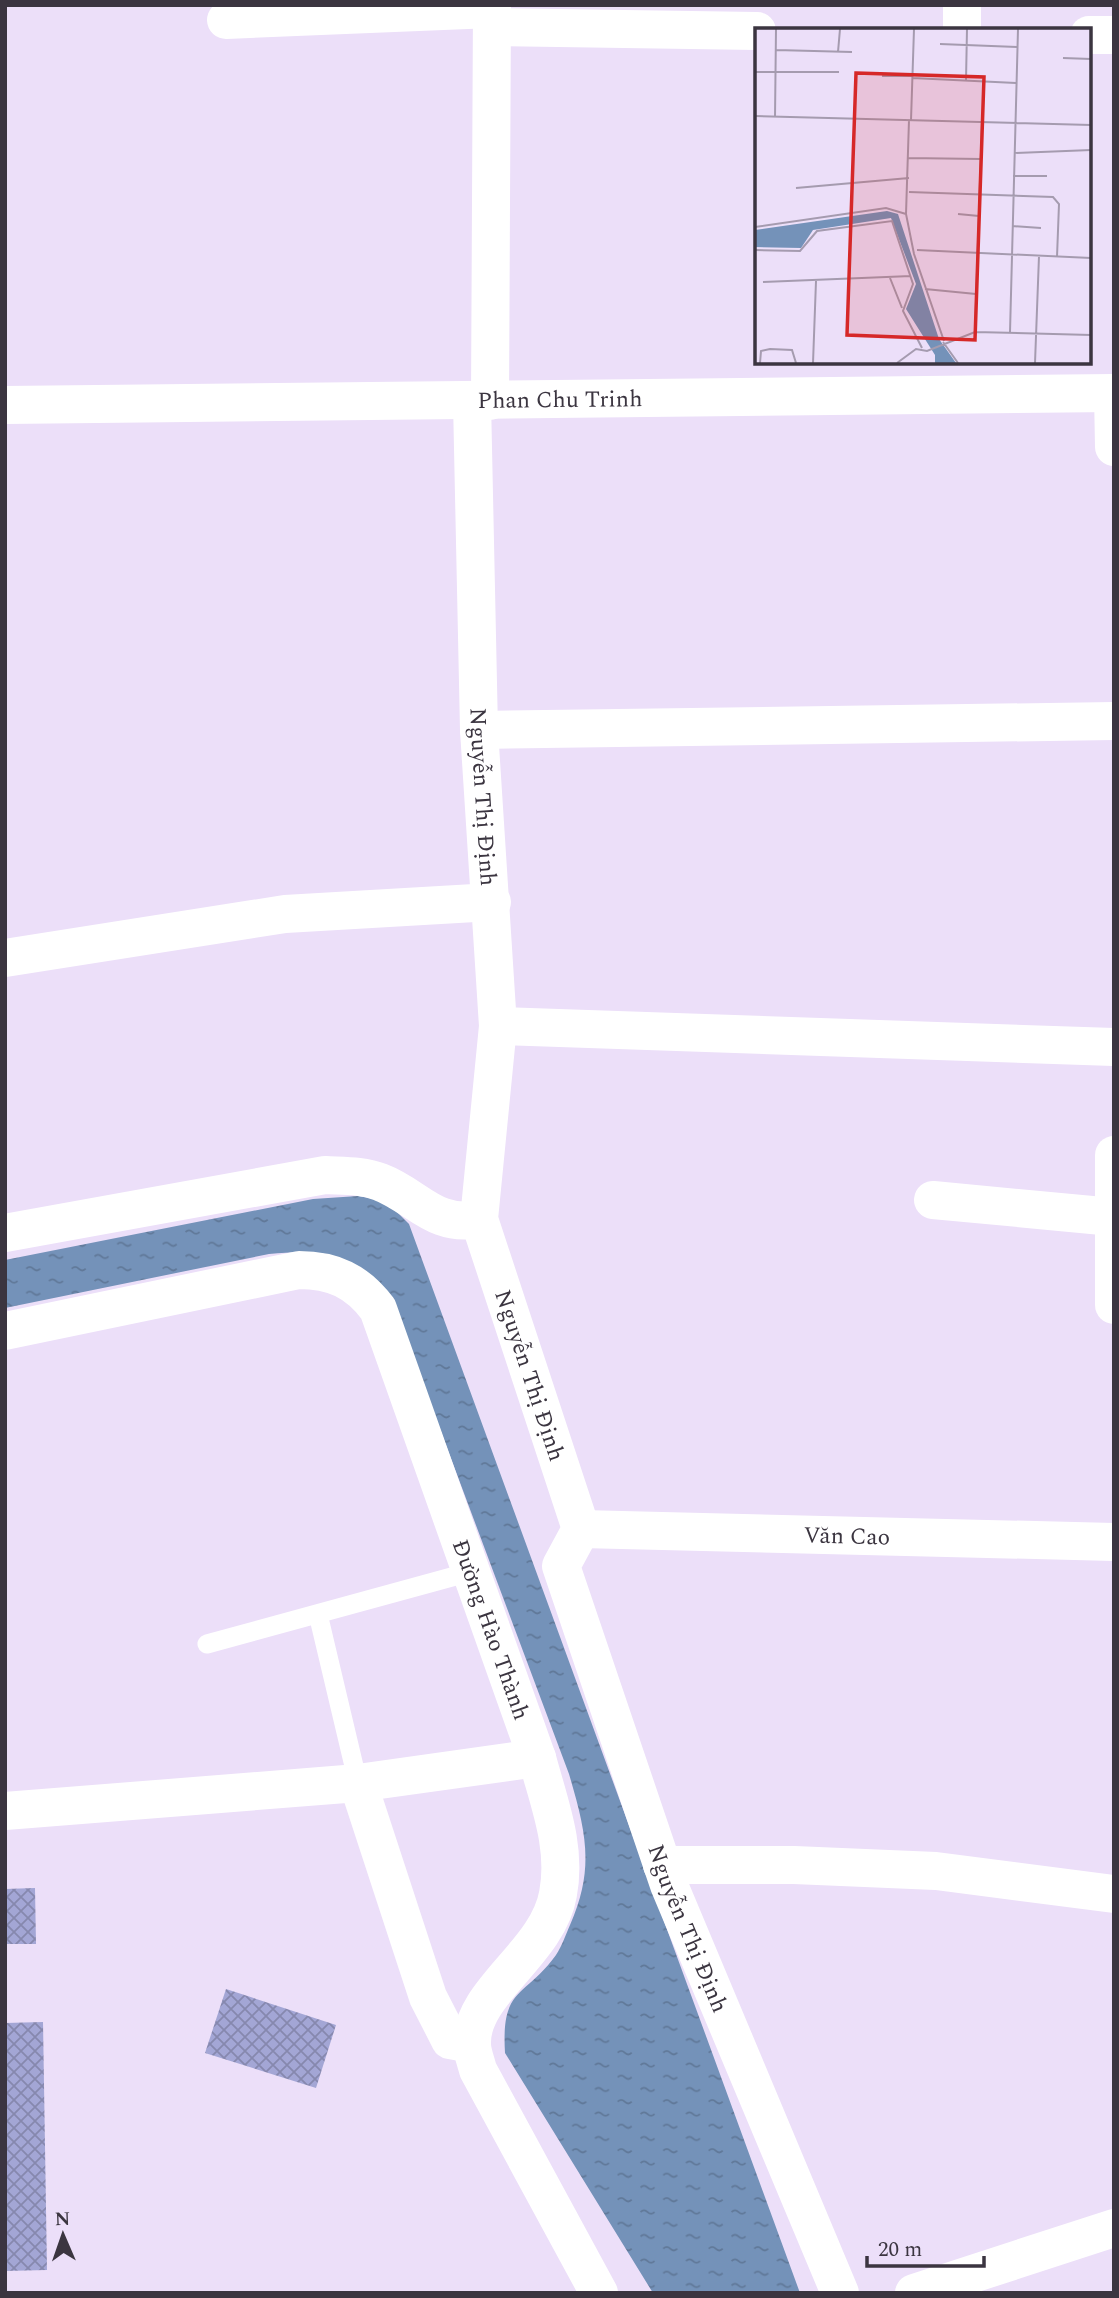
<svg xmlns="http://www.w3.org/2000/svg" width="1119" height="2298" font-family="Spectral,serif">
	<style>
		.water { fill: url(#water-ripples) }
		.building { fill: url(#building-cross-hatch) }
		.lines { fill: none; stroke-linecap: round; stroke-linejoin: round }
		.lane { stroke: #fff; stroke-width: 19 }
		.street { stroke: #fff; stroke-width: 38 }
		.secondary { stroke: #fff; stroke-width: 38 }
		.labels { text-anchor: middle; stroke-width: 7; stroke-linejoin: round; paint-order: stroke }
		.street-label { font-size: 23px; fill: #3b3540; stroke: #ecdff9 }
		.inset-road { fill: none; stroke: #a59baf; stroke-width: 2 }
		.view { fill: #d62828; fill-opacity: 0.15; stroke: #d62828; stroke-width: 3.5 }
		.inset-edge { fill: none; stroke: #3b3540; stroke-width: 3.5 }
	</style>
	<defs>
		<pattern id="water-ripples" width="26" height="14" patternUnits="userSpaceOnUse" patternTransform="scale(1.75)"><rect width="26" height="14" fill="#7492b9"/><path d="M2 4q2-2 4 0t4 0M15 11q2-2 4 0t4 0" fill="none" stroke="#607898"/></pattern>
		<pattern id="building-cross-hatch" width="8" height="8" patternUnits="userSpaceOnUse" patternTransform="scale(1.75)"><rect width="8" height="8" fill="#a3a6d5"/><path d="M0 0l8 8M0 8l8-8" fill="none" stroke="#8688ae"/></pattern>
	</defs>
	<rect width="100%" height="100%" fill="#ecdff9"/>
	<path class="water" d="M358,1196L386,1201L409,1224L800,2293H653L505,2053C501,1986 524,1999 556,1955C562,1946 566,1934 570,1925C595,1868 586,1832 569,1774L391,1298C353,1253 327,1249 269,1254L5,1308V1260L313,1199Z"/>
	<path class="building" d="M35,1888L36,1944H5V1889Z
		M226,1989L336,2025L316,2088L205,2053Z
		M43,2022L47,2270L5,2271V2023Z"/>
	<g class="lines">
		<path class="lane" d="M318,1614L358,1783
			M207,1644L470,1572"/>
		<g class="street">
			<path d="M962,5V30"/>
			<path d="M226,20L492,9"/>
			<path d="M492,27L757,31"/>
			<path d="M1089,35H1114"/>
			<path d="M1113,393L1114,447"/>
			<path id="s1" d="M472,401L479,730L498,1026L479,1219L581,1529L561,1566L669,1885L840,2293"/>
			<path d="M490,401L492,5"/>
			<path d="M479,730L1114,721"/>
			<path d="M5,958L285,914L492,902"/>
			<path d="M498,1026L1114,1047"/>
			<path d="M1114,1155V1305"/>
			<path d="M933,1200L1113,1217"/>
			<path d="M5,1233L325,1175C344,1176 362,1175 380,1182C417,1196 434,1228 479,1219"/>
			<path id="s2" d="M5,1331L299,1270C333,1270 357,1281 378,1309L537,1758C549,1803 567,1847 558,1894C548,1953 470,1992 472,2044C472,2052 476,2062 478,2070L599,2293"/>
			<path id="s3" d="M581,1529L1114,1542"/>
			<path d="M358,1783L428,1997L450,2040L472,2044"/>
			<path d="M5,1811L358,1783L537,1758"/>
			<path d="M662,1865H794L936,1871L1114,1894"/>
		</g>
		<g class="secondary">
			<path id="s4" d="M5,405L1114,393"/>
			<path d="M914,2293L1114,2228"/>
		</g>
	</g>
	<g class="labels">
		<g class="street-label">
			<text dy="8" stroke="none"><textPath href="#s4" startOffset="555">Phan Chu Trinh</textPath></text>
			<text dy="8" stroke="none"><textPath href="#s1" startOffset="396">Nguyễn Thị Định</textPath></text>
			<text dy="8" stroke="none"><textPath href="#s1" startOffset="984">Nguyễn Thị Định</textPath></text>
			<text dy="8" stroke="none"><textPath href="#s3" startOffset="266">Văn Cao</textPath></text>
			<text dy="8" stroke="none"><textPath href="#s2" startOffset="732">Đường Hào Thành</textPath></text>
			<text dy="8" stroke="none"><textPath href="#s1" startOffset="1572">Nguyễn Thị Định</textPath></text>
		</g>
	</g>
	<g transform="translate(755 28)">
		<rect width="336" height="336" fill="#ecdff9"/>
		<path d="M132,183L143,186L184,311L201,335H180V327L151,281L161,256L136,190L58,202L46,220L0,219V202Z" fill="#7492b9"/>
		<path class="inset-road" d="M185,16L262,19M21,22L97,24M83,24L85,1M308,30L336,31M0,44H84M127,48H158M157,50L261,55M211,52L212,1M0,88L336,97M20,89L21,1M154,92L151,186L159,226L189,313M156,92L159,1M259,125L336,122M153,130L226,131M258,148H292M41,160L154,150M154,164L298,169L304,176L302,229M203,186L224,188M257,198L286,200M0,199L131,180L151,186M0,222L45,223L62,203L137,193L158,256L148,283L167,320M162,222L336,230M135,250L147,280M8,254L156,248M170,261L221,266M220,304L227,94M255,304L263,1M188,314L203,335M5,335L6,323L15,321L37,322L41,335M58,335L61,253M142,335L161,321L172,323L220,304L336,307M280,335L284,228"/>
		<path class="view" d="M101,45L229,49L220,312L92,307Z"/>
		<rect width="336" height="336" class="inset-edge"/>
	</g>
	<rect width="1119" height="2298" fill="none" stroke="#3b3540" stroke-width="14"/>
	<g transform="translate(63 2235) rotate(358)" stroke="#ecdff9" stroke-width="5" paint-order="stroke">
	<path d="M0-5L12 26L0 18L-12 26Z" fill="#3b3540"/>
	<text y="-10" font-size="19" font-weight="bold" text-anchor="middle" fill="#3b3540">N</text>
	</g>
	<path d="M867 2256v10h117v-10" fill="none" stroke="#3b3540" stroke-width="3.5"/>
	<text x="878" y="2256" font-size="21" fill="#3b3540" stroke="#ecdff9" stroke-width="5" paint-order="stroke">20 m</text>
</svg>
